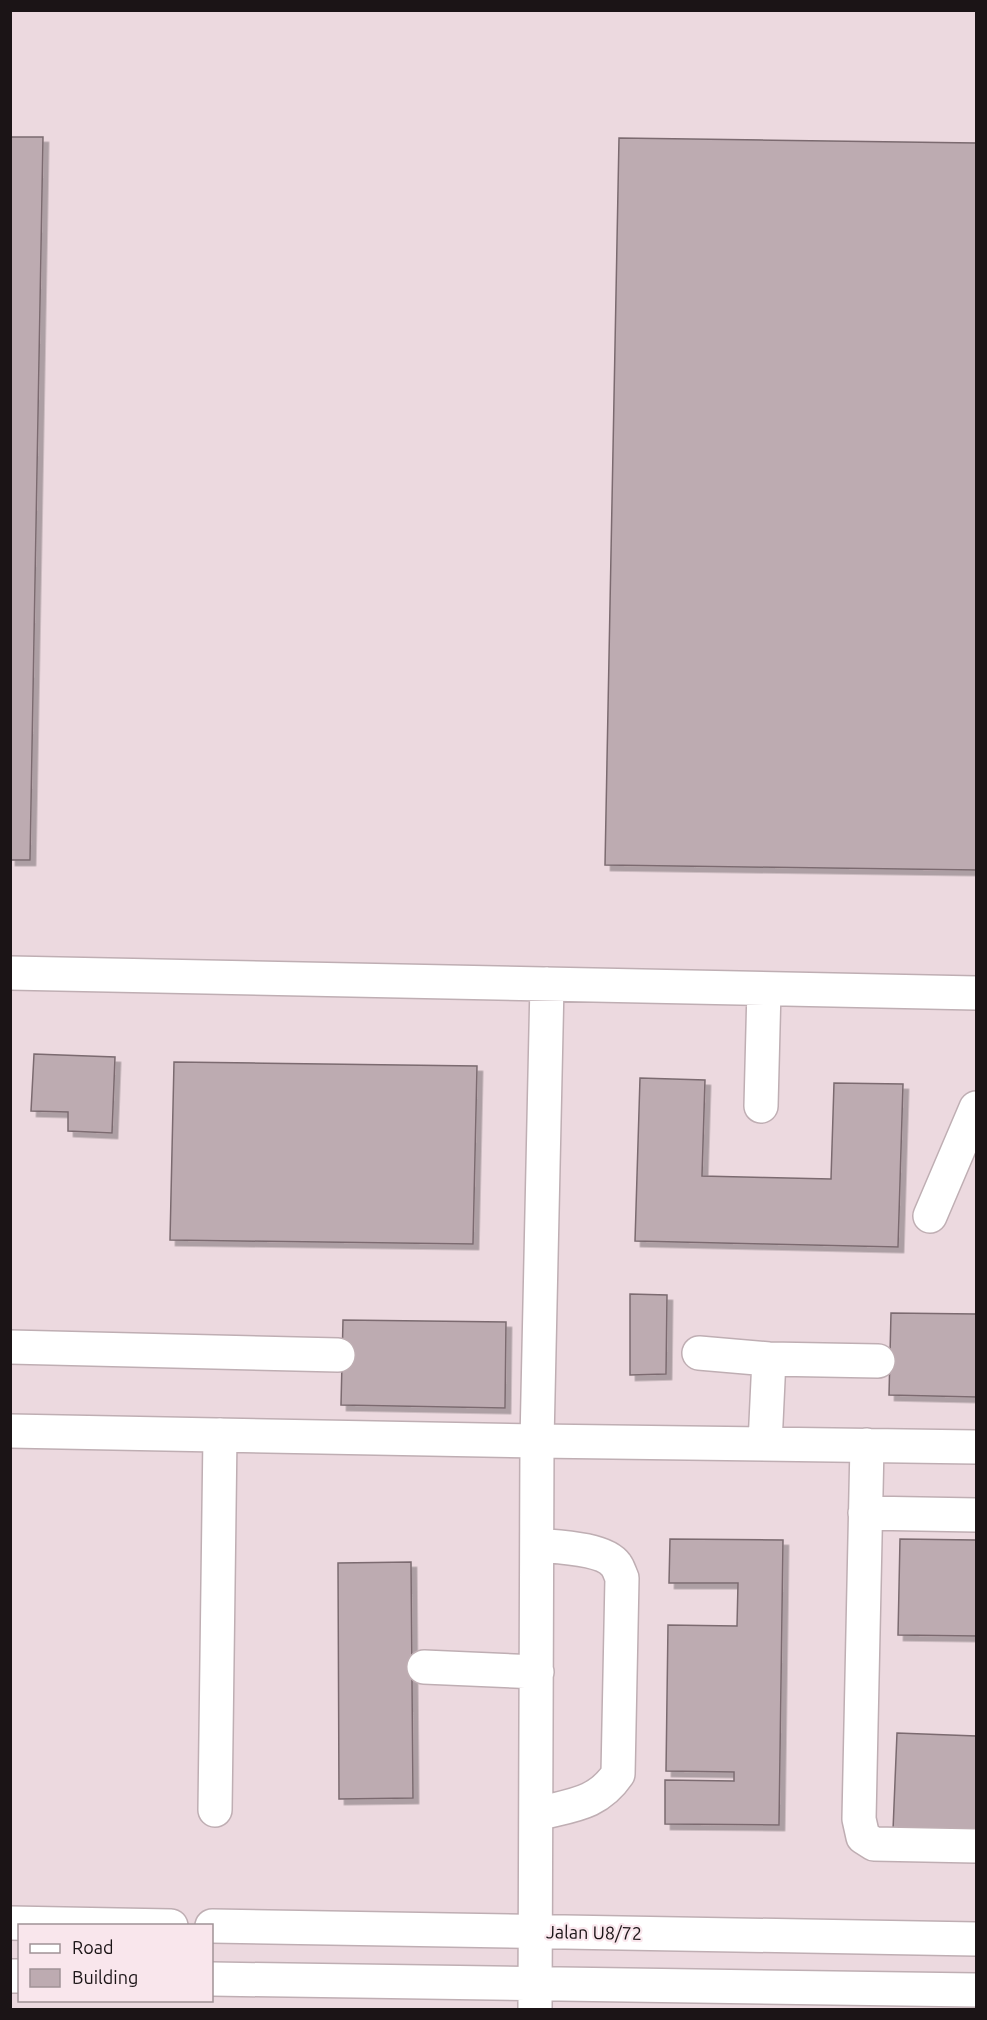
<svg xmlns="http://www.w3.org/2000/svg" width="987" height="2020" font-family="Ubuntu,sans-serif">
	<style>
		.building { fill: #bdabb1; stroke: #7b6b70; stroke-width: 1.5; filter: url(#shadow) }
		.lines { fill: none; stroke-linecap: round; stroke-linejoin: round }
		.minor-casing { stroke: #bfaeb3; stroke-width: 36 }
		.minor { stroke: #fff; stroke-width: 33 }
		.labels { text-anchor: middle; stroke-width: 4.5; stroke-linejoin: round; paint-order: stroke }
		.street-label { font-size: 18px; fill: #1b1416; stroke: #f9e6ec }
	</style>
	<defs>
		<filter id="shadow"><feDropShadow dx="5.5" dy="5.5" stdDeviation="0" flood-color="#0004"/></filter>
	</defs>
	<rect width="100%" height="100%" fill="#ecd9df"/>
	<path class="building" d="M10,137H43L30,860H10Z
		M619,138L976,143V870L605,865Z
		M34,1054L115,1057L112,1133L68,1131V1112L31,1111Z
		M174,1062L477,1066L473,1244L170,1240Z
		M640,1078L705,1080L702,1176L831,1179L834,1083L903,1084L898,1247L635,1241Z
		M630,1294L667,1295L666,1374L630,1375Z
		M891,1313L976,1314V1397L889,1395Z
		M343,1320L506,1322L505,1408L341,1405Z
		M670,1539L783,1540L779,1825L665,1824V1780L734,1781V1772L666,1771L668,1625L737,1626L738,1583H669Z
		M900,1539L976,1540V1636L898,1635Z
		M411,1562L413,1798L339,1799L338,1563Z
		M897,1733L976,1736V1833L893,1830Z"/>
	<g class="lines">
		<defs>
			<path id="minor" d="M10,973L976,993
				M761,1106L764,989
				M930,1216L976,1108
				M10,1347L338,1355
				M699,1353L769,1359L878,1361
				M10,1431L537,1441L976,1447
				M765,1444L769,1359
				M867,1445L859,1819L863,1837L874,1844L976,1846
				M865,1513L976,1515
				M424,1667L537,1672
				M215,1810L220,1435
				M537,1814C571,1805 597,1805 618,1774L622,1578C620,1574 619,1569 616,1565C604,1548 557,1547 537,1545
				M10,1923L171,1926
				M212,1926L976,1939
				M10,1976H20
				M212,1979L976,1990
				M535,2010L537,1441L547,984"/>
		</defs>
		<use href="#minor" class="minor-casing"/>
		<use href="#minor" class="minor"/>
	</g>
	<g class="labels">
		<g class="street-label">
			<text transform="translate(594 1933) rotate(1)" y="6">Jalan U8/72</text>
		</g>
	</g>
	<rect width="987" height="2020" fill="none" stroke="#1b1416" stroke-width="24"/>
	<rect x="18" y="1924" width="195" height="78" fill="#f9e6ec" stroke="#a09296" stroke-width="1.5"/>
	<rect x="30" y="1944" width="30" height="9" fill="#ffffff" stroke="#a09296" stroke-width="1.5"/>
	<text x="72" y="1954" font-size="18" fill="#1b1416">Road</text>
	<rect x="30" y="1969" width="30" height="18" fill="#bdabb1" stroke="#a09296" stroke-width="1.5"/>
	<text x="72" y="1984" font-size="18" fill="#1b1416">Building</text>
</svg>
